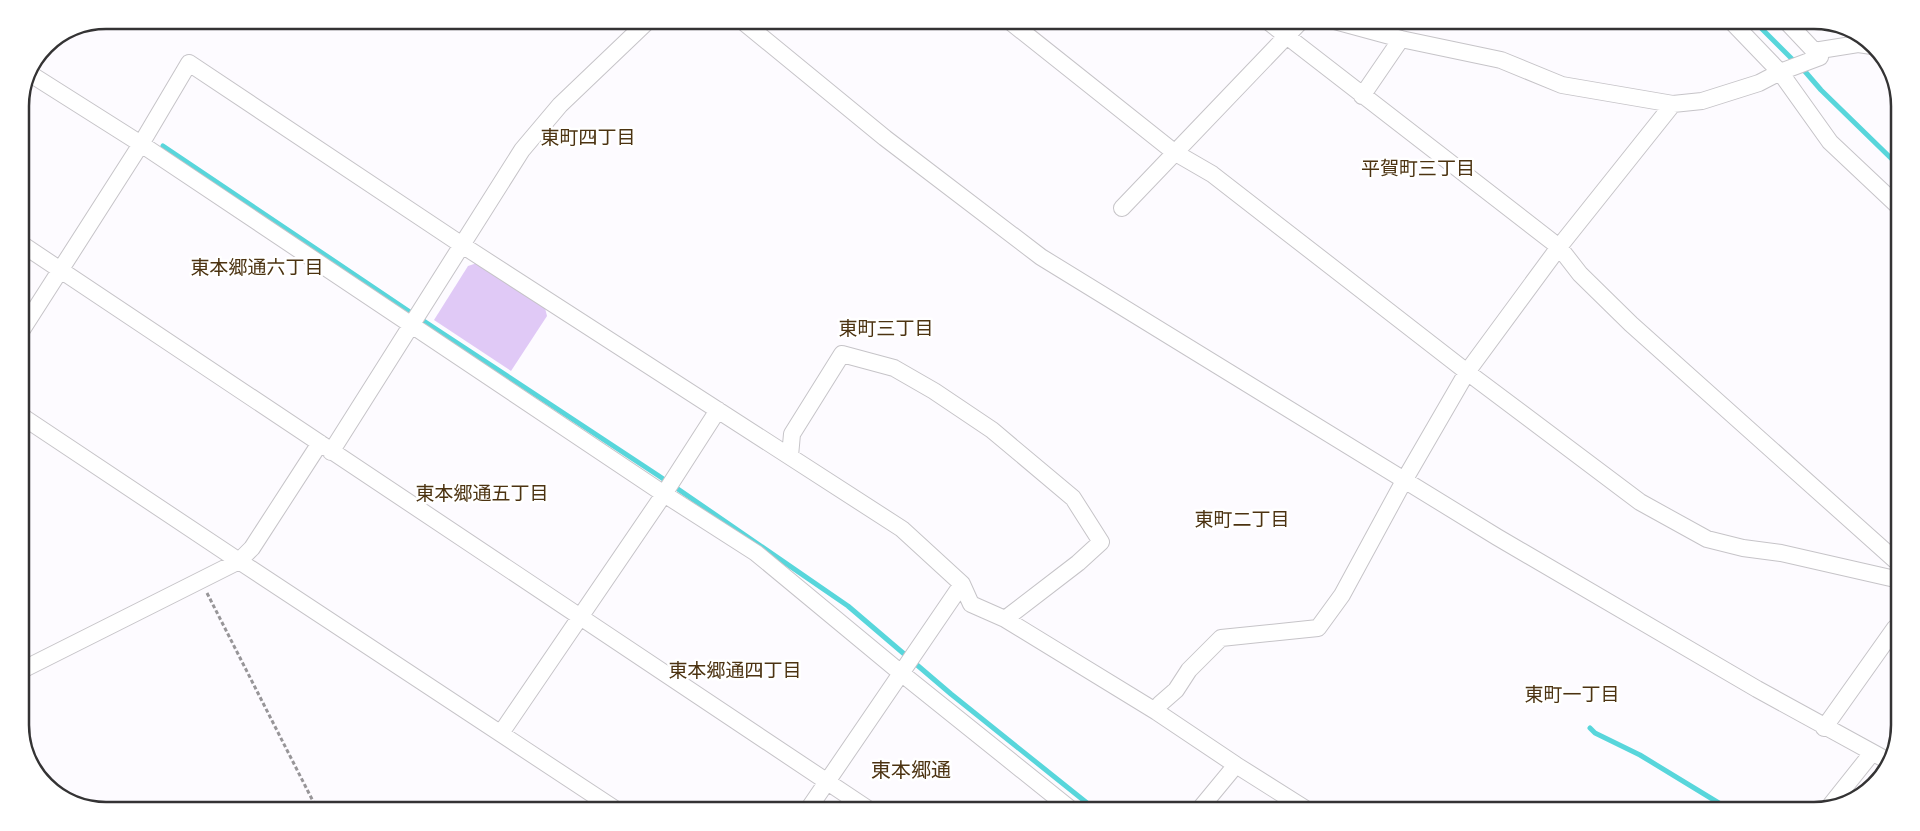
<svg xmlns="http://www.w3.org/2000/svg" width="1920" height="831" font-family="Bitter,'Noto Sans JP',serif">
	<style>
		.green { fill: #e0c9f6 }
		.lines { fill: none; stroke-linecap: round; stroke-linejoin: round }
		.stream { stroke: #58d6db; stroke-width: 5 }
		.minor-casing { stroke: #c6c4c8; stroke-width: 18 }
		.path { stroke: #979598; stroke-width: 3; stroke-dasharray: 4 2.5; stroke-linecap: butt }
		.minor { stroke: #fff; stroke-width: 16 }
		.labels { text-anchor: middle; stroke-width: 5; stroke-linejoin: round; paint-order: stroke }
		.neighbourhood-label { font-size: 19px; fill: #4c3311; stroke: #fff }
		.quarter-label { font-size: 20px; fill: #4c3311; stroke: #fff }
		.rim { fill: none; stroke: #343334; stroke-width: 2.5 }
	</style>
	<rect width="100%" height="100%" fill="#fdfbff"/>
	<path class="green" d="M477,263L545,308L547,316L511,371L434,320L468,266Z"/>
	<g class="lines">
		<path class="stream" d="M1753,20L1795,62
			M1802,68L1821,90L1899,166
			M163,146L407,310L659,476L848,606L951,694L1097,811
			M1590,728L1595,733L1640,755L1732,811"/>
		<defs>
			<path id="minor" d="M741,20L885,138L1041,257L1497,537L1757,689L1890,762
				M1008,20L1174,152L1212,174L1467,372L1640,502L1707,539L1743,548L1781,553L1895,579
				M1266,20L1559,247L1580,274L1631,324L1895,560
				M1331,20L1401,39
				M1730,20L1780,72L1830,142L1899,207
				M1814,51L1858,44L1872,46
				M32,75L141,144L664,494L756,553L901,673L1073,811
				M1362,96L1401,39L1501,60L1562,85L1673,104L1702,101L1759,83L1780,72L1820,57L1785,20
				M1122,208L1302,20
				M20,243L871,811
				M20,333L141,144L189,63L462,245L902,529L962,584L971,604L1005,619L1157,712L1236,765L1309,811
				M20,415L239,561L618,811
				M331,452L522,150L560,105L649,20
				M790,456L792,434L842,354L894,368L934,391L992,430L1073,498L1101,542L1078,563L1005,619
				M20,671L239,561L252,548L320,443
				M1157,712L1160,704L1176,690L1189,670L1221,638L1318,628L1342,595L1405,479L1467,372L1559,247L1673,104
				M1824,728L1895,628
				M501,733L664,494L718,410
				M1829,807L1872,753
				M807,811L962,584
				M1198,811L1236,765"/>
		</defs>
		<use href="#minor" class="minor-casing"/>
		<path class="path" d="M207,593L318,811"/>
		<use href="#minor" class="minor"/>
	</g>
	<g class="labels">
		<g class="neighbourhood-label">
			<text x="588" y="144">東町四丁目</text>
			<text x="1418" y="175">平賀町三丁目</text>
			<text x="257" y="274">東本郷通六丁目</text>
			<text x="886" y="335">東町三丁目</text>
			<text x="482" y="500">東本郷通五丁目</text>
			<text x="1242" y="526">東町二丁目</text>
			<text x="735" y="677">東本郷通四丁目</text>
			<text x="1572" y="701">東町一丁目</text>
		</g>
		<g class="quarter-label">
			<text x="911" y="777">東本郷通</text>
		</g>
	</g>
	<path d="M0 0H1920V831H0ZM106 29H1814A77 77 0 0 1 1891 106V725A77 77 0 0 1 1814 802H106A77 77 0 0 1 29 725V106A77 77 0 0 1 106 29Z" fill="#fff" fill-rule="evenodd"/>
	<path class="rim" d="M106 29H1814A77 77 0 0 1 1891 106V725A77 77 0 0 1 1814 802H106A77 77 0 0 1 29 725V106A77 77 0 0 1 106 29Z"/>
</svg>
